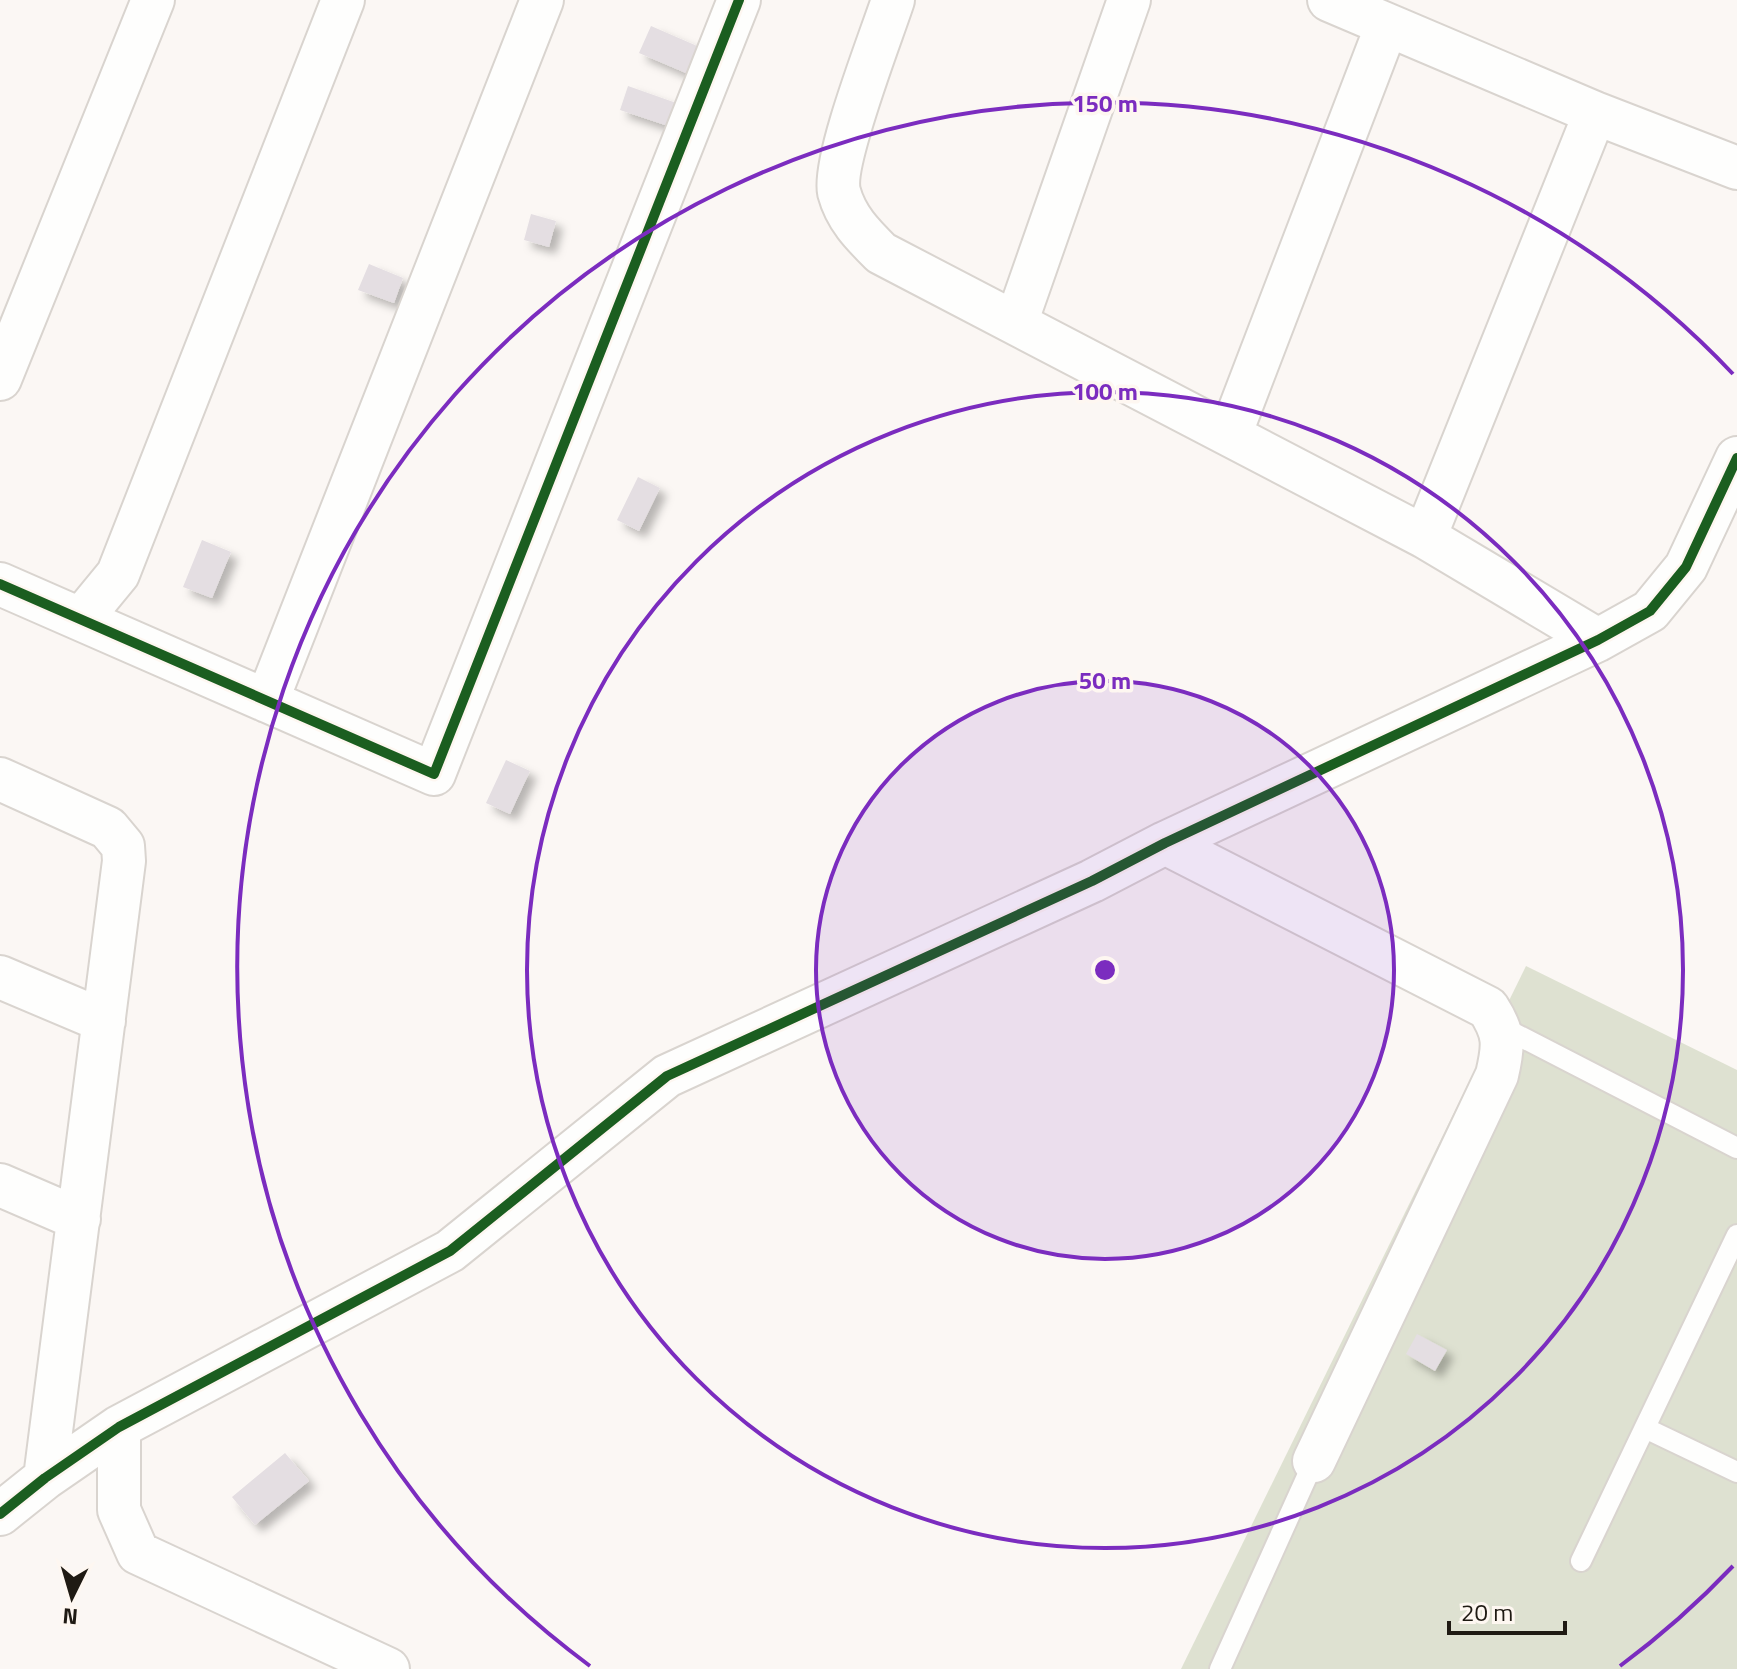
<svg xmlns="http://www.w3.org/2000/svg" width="1737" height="1669" font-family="'Titillium Web',sans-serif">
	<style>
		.green { fill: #dee1d1 }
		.building { fill: #e4dee2; filter: url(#shadow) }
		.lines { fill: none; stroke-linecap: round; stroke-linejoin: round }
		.service-casing { stroke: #d9d4cf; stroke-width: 24 }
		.minor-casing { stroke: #d9d4cf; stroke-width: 46 }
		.service { stroke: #fefefd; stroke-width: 20 }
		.minor { stroke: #fefefd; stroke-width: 42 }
		.cycleway-casing { stroke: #fef7f1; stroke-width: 15 }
		.cycleway { stroke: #1b5e20; stroke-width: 10 }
		.ring { fill: none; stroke: #7b2cbf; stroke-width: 4 }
		.centre { fill: #7b2cbf; stroke: #fef7f1; stroke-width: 4 }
		.ring-label { font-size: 24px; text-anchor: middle; font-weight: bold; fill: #7b2cbf; stroke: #fef7f1; stroke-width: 7; stroke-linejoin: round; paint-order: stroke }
	</style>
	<defs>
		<filter id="shadow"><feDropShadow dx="7" dy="7" stdDeviation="4" flood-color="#0004"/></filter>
	</defs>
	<rect width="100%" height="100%" fill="#fbf7f4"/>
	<path class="green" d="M1526,966L1737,1070V1669H1181Z"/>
	<path class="building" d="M651,26L704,49L693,76L639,53Z
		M628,86L679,104L671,127L620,110Z
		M531,214L556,221L549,247L524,240Z
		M369,264L403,278L394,303L358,290Z
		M638,477L660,488L639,531L617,520Z
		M202,540L231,552L212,598L183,587Z
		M506,760L530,771L510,814L486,803Z
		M1417,1334L1447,1350L1435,1371L1406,1354Z
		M285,1453L309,1481L255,1525L232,1497Z"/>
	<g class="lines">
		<defs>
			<path id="service" d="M1500,1026L1737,1148
				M1645,1428L1737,1472
				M1581,1561L1737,1235
				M1220,1669L1314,1461"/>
			<path id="minor" d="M893,0C881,37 832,161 839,192C846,218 862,234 881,253L1425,537L1598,640
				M1329,0L1595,113L1737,168
				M1016,323L1129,0
				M0,379L153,0
				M1230,435L1387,25
				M1425,537L1595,113
				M0,584L434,774L739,0
				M81,619L118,574L343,0
				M267,701L542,0
				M0,779L108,828L123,846L124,861L45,1478
				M1165,843L1488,1008C1505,1034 1504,1045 1497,1075L1314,1461
				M0,977L104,1021
				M0,1185L79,1219
				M119,1427V1510L138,1553L388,1669
				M0,1514L45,1478L119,1427L450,1251L667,1076L1092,881L1165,843L1598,640L1650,611L1686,567L1737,458"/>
		</defs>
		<use href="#service" class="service-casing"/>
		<use href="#minor" class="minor-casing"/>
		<use href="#service" class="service"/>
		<use href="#minor" class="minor"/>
		<defs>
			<path id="cycleway" d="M0,584L434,774L739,0
				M0,1514L45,1478L119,1427L450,1251L667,1076L1092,881L1165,843L1598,640L1650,611L1686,567L1737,458"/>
		</defs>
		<use href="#cycleway" class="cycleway-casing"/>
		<use href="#cycleway" class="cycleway"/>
	</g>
	<circle cx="1105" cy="970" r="289" fill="#7b2cbf" fill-opacity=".12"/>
	<g class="ring">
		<circle cx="1105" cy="970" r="289"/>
		<circle cx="1105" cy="970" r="578"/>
		<path d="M1733 1566A866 866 0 0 1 1620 1666M590 1666A866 866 0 1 1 1733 374"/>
	</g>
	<circle cx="1105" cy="970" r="12" class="centre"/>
	<g class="ring-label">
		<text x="1105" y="112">150 m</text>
		<text x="1105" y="400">100 m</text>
		<text x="1105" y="689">50 m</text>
	</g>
	<g transform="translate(72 1597) rotate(185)" stroke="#fef7f1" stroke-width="6" paint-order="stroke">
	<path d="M0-6L14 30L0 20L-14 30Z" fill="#1f1a13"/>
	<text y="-12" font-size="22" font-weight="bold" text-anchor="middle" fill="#1f1a13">N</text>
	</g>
	<path d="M1449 1621v12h116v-12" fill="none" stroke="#1f1a13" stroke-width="4"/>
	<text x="1461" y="1621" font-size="24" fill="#1f1a13" stroke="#fef7f1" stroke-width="6" paint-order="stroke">20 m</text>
</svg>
